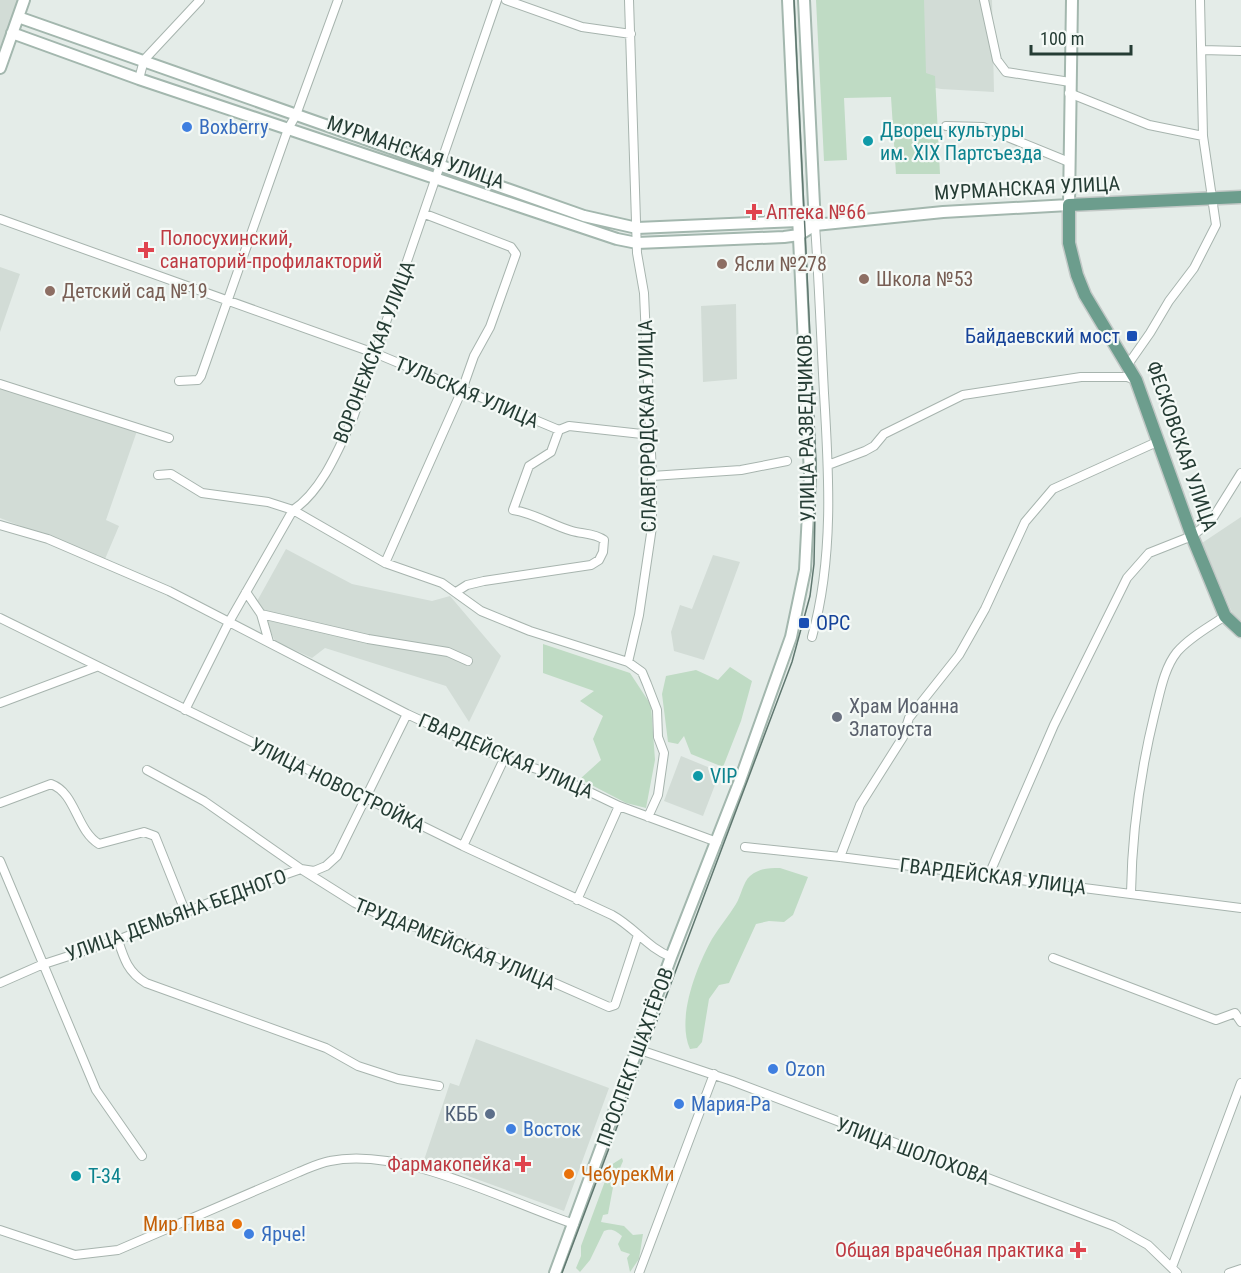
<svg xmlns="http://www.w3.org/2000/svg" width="1241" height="1273" font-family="'Roboto Condensed',sans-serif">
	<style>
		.built { fill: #d2dcd6 }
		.green { fill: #bfdbc4 }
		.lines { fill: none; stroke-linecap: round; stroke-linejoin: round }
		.street-casing { stroke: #a7b4ae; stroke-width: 10 }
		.secondary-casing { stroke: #a3b7ae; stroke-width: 14 }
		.primary-casing { stroke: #c2c8c6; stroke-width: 15 }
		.street { stroke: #fff; stroke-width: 8 }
		.secondary { stroke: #fff; stroke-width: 10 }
		.primary { stroke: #6c9d8d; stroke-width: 12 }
		.tram { stroke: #5f776f; stroke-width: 1.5 }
		.shop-dot { fill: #3f7fe0; stroke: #f4f9f6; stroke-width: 2 }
		.culture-dot { fill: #0f9aa8; stroke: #f4f9f6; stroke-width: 2 }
		.health-dot { fill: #e0444e; stroke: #f4f9f6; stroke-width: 2 }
		.education-dot { fill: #8d6e63; stroke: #f4f9f6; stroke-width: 2 }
		.transit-dot { fill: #1a4fb4; stroke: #f4f9f6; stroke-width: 2 }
		.worship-dot { fill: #6b7280; stroke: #f4f9f6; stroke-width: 2 }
		.service-dot { fill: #5c6f8a; stroke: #f4f9f6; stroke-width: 2 }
		.food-dot { fill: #e8710a; stroke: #f4f9f6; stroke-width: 2 }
		.labels { text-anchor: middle; stroke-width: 4.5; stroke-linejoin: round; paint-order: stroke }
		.shop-label { font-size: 20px; fill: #366cbe; stroke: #f4f9f6; text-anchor: start }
		.culture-label { font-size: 20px; fill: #0d838f; stroke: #f4f9f6; text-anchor: start }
		.street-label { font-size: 20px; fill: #253c34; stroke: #f4f9f6 }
		.health-label { font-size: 20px; fill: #be3a42; stroke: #f4f9f6; text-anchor: start }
		.education-label { font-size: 20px; fill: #785e54; stroke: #f4f9f6; text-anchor: start }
		.transit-label { font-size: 20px; fill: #164399; stroke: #f4f9f6; text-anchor: end }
		.worship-label { font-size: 20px; fill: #5b616d; stroke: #f4f9f6; text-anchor: start }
		.service-label { font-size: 20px; fill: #4e5e75; stroke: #f4f9f6; text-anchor: end }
		.food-label { font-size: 20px; fill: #c56008; stroke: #f4f9f6; text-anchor: start }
	</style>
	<rect width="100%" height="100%" fill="#e4ece8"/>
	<path class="built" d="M0,0H18L0,48Z
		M921,0H992L994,92L941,89L925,86Z
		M0,267L20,274L0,332Z
		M736,304L737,379L703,382L701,306Z
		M0,380L137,431L106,520L119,526L105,559L0,518Z
		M1241,517V624L1234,617L1202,543Z
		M286,549L352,584L432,601L450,596L501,656L469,722L446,686L325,648L312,658L275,641L256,603Z
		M713,555L740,562L704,660L674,651L671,632L680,605L692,609Z
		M681,756L720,772L703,816L664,801Z
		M476,1039L609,1088L564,1211L424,1160L450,1083L459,1086Z"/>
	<path class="green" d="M816,0H924L926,73L935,76L940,174H896L891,97L844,98L847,160L824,161Z
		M543,644L630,673L651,705L655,760L646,808L626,803L580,779L601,760L593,739L603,716L580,701L594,691L543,673Z
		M730,667L752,681L741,721L723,767L691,754L684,736L678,744L668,742L662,694L666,676L696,670L718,680Z
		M780,868L808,877L793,915L784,922L769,921L756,924L729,983L719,985L709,999L702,1042L697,1048L690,1049C676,1018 697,966 712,939C719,927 729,916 736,904C741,896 743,882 750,876C760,868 768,868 780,868Z
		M622,1158L623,1161L614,1182L608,1214L603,1215L601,1222L624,1226L633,1235L643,1234L639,1259L630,1272L627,1258L630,1254L621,1251L618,1244L622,1236C616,1231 612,1228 604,1231L590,1260L580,1272L576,1268L581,1256V1246L611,1165Z"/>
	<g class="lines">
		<defs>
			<path id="street" d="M506,0L582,27L631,34
				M984,0L997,60L1006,72L1070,82
				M1202,50L1241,51
				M139,79L144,60L200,0
				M1069,93L1149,125L1203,136
				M946,126L983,127L1069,162
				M0,219L377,354L559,430L569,426L651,435
				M1129,363L1150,333L1169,301L1194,268L1216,225L1203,136L1200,0
				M179,381L198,380L201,376L288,129L296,115L338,0
				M0,384L169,438
				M828,465L865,451L874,446L884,434L963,395L1081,377H1127L1136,380
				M158,475L171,474L202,493L268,502L293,510L385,563L442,583L481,611L530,631L628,662L642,672L647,684L657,710L658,737L664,753L658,795L648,817
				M652,476L741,470L787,461
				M0,525L48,539L169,591L407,714L504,759L550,773L619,806L717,842
				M385,563L462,390L474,356L490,327L516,254L511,247L425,214
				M246,592L261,614L269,642
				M456,592L467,585L484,581L591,565L599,560L603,552L604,540C595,533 582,534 572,531C551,525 534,513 513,510L529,466L551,452L559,430
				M261,614L368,639L448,652L468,661
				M0,618L463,846L612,915C634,927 648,948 671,957
				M812,637C834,558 829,474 824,393C821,337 819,281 815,225
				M628,662L639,615L652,527V476L644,293L637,253L629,0
				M0,703L96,667
				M185,710L229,622L293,510C322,491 339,448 353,418L497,0
				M147,770L204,801L301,869L355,903L380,915L466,944L609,1007L615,1005L638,935
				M0,803L51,784C76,793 76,830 99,844L144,832L155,836L185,911
				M463,846L504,759
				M745,847L840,857L1241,908
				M840,857L860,805L903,737L909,718L959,655L985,609L1025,522L1053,489L1159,441
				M0,861L96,1090L142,1156
				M988,877L1054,725L1127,578L1149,553L1192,536L1211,521L1241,473
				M1131,893C1132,831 1140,773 1155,712C1160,693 1164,668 1177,652C1190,637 1209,627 1225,616
				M577,900L619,806
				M118,940C124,959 128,972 146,983L326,1048L358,1066L398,1079L439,1086
				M1053,958L1216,1020L1235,1013L1241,1022
				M0,983L41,965L118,940L243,889L301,869L314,871L326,866L337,856L407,714
				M637,1049L732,1081L1114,1226L1148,1245L1177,1273
				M0,1230L75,1255L118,1250L299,1172C309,1168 319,1163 330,1161C402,1146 505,1201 574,1224
				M1172,1267L1241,1083
				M639,1273L714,1074
				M1229,1273L1241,1269"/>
			<path id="secondary" d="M804,0L815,225
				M18,17L584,216L637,228L798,221L815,225L943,212L1069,205L1072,0
				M12,33L139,79L617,239L637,243L784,237L799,235L815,225
				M0,68L24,0
				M555,1273L671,957L739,783L791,637L805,570L810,475L788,0"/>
			<path id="primary" d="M1241,197L1069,205V243L1077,275L1085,295L1136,380L1192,536L1225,616L1241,631"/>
		</defs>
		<use href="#street" class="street-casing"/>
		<use href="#secondary" class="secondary-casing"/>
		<use href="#primary" class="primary-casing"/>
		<use href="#street" class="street"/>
		<use href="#secondary" class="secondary"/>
		<use href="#primary" class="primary"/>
		<path class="tram" d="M562,1273L792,662L810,596L814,564L816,462L794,0"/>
	</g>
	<g class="shop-dot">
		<circle cx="187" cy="127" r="6"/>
		<circle cx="773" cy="1069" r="6"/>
		<circle cx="679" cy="1104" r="6"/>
		<circle cx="511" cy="1129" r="6"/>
		<circle cx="249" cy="1234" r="6"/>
	</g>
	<g class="culture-dot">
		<circle cx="868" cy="141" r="6"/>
		<circle cx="698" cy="776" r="6"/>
		<circle cx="76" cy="1176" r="6"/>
	</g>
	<g class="health-dot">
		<path d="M751 203h6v6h6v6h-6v6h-6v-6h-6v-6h6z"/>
		<path d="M143 241h6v6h6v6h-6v6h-6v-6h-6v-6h6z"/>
		<path d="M520 1155h6v6h6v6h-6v6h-6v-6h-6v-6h6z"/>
		<path d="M1075 1241h6v6h6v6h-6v6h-6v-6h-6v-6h6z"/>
	</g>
	<g class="education-dot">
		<circle cx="722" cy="264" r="6"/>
		<circle cx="864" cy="279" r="6"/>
		<circle cx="50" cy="291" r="6"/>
	</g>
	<g class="transit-dot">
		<rect x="1126" y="330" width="12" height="12" rx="3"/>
		<rect x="798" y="617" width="12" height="12" rx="3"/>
	</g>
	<circle class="worship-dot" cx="837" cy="717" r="6"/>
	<circle class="service-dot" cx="490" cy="1114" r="6"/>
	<g class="food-dot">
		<circle cx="569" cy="1174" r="6"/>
		<circle cx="237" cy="1224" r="6"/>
	</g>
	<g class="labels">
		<g class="shop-label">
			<text x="199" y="134">Boxberry</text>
			<text x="785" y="1076">Ozon</text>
			<text x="691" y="1111">Мария-Ра</text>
			<text x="523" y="1136">Восток</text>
			<text x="261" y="1241">Ярче!</text>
		</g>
		<g class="culture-label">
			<text x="880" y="137">Дворец культуры<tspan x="880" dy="23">им. XIX Партсъезда</tspan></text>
			<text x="710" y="783">VIP</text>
			<text x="88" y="1183">T-34</text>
		</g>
		<g class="street-label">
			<text transform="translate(416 152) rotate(19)" y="7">МУРМАНСКАЯ УЛИЦА</text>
			<text transform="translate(1027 188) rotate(-3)" y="7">МУРМАНСКАЯ УЛИЦА</text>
			<text transform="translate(374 352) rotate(-69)" y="7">ВОРОНЕЖСКАЯ УЛИЦА</text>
			<text transform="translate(467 392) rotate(23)" y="7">ТУЛЬСКАЯ УЛИЦА</text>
			<text transform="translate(647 426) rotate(-91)" y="7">СЛАВГОРОДСКАЯ УЛИЦА</text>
			<text transform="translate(806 428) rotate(-91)" y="7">УЛИЦА РАЗВЕДЧИКОВ</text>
			<text transform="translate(1182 446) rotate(71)" y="7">ФЕСКОВСКАЯ УЛИЦА</text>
			<text transform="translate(506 756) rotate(23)" y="7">ГВАРДЕЙСКАЯ УЛИЦА</text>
			<text transform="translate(338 785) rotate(26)" y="7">УЛИЦА НОВОСТРОЙКА</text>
			<text transform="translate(993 876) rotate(7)" y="7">ГВАРДЕЙСКАЯ УЛИЦА</text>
			<text transform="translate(176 915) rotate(-20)" y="7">УЛИЦА ДЕМЬЯНА БЕДНОГО</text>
			<text transform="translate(455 944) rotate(22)" y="7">ТРУДАРМЕЙСКАЯ УЛИЦА</text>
			<text transform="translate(635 1057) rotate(-70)" y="7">ПРОСПЕКТ ШАХТЁРОВ</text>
			<text transform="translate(913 1151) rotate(20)" y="7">УЛИЦА ШОЛОХОВА</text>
		</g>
		<g class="health-label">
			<text x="766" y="219">Аптека №66</text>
			<text x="160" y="245">Полосухинский,<tspan x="160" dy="23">санаторий-профилакторий</tspan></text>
			<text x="511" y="1171" text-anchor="end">Фармакопейка</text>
			<text x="1064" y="1257" text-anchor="end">Общая врачебная практика</text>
		</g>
		<g class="education-label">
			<text x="734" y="271">Ясли №278</text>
			<text x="876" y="286">Школа №53</text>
			<text x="62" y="298">Детский сад №19</text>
		</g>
		<g class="transit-label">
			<text x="1120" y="343">Байдаевский мост</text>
			<text x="816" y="630" text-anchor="start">ОРС</text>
		</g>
		<g class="worship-label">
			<text x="849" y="713">Храм Иоанна<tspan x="849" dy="23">Златоуста</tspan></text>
		</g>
		<g class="service-label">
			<text x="478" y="1121">КББ</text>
		</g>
		<g class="food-label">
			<text x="581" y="1181">ЧебурекМи</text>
			<text x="225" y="1231" text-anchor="end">Мир Пива</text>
		</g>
	</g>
	<path d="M1031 45v9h100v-9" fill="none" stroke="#253c34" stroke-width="3"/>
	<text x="1040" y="45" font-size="18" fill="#253c34" stroke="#f4f9f6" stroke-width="4.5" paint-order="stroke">100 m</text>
</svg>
